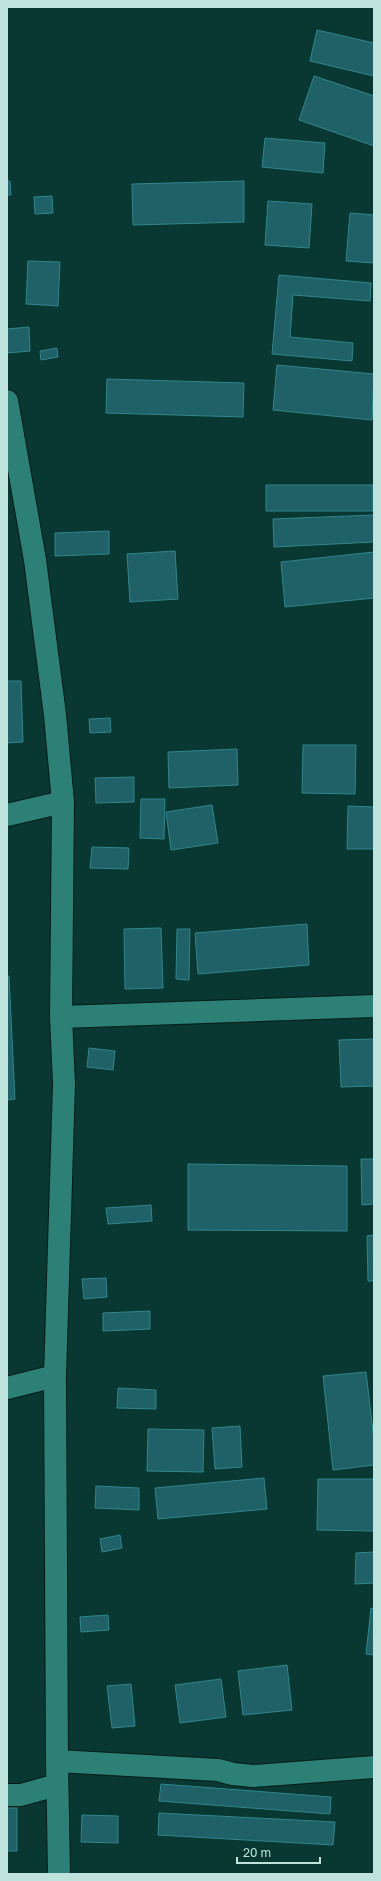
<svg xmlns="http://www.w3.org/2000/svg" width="381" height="1881" font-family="'Golos Text',sans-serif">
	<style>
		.building { fill: #206167; stroke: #30868d }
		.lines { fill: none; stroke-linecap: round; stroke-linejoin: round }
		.minor-casing { stroke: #031c19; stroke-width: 24 }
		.minor { stroke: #2c8075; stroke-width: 22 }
	</style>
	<rect width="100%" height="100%" fill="#093731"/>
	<path class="building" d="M317,30L374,43V76L310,61Z
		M314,76L374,96V146L299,120Z
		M265,138L325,143L323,173L262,167Z
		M7,181H10L11,195H7Z
		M244,181V222L133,225L132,184Z
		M52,196L53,213L35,214L34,197Z
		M268,201L312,204L309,248L265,245Z
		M350,213L374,215V263L346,261Z
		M28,261L60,262L58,306L26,304Z
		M279,275L371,283L370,301L293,295L290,337L353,343L352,361L272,354Z
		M29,327L30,351L7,353V329Z
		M57,348L58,357L41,360L40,351Z
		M277,365L374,374L372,420L273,410Z
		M107,379L244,383L243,417L106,413Z
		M266,485H373V511H266Z
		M374,515V542L274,547L273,519Z
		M109,531V554L55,556V533Z
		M175,551L178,599L130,602L127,554Z
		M374,552V598L285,607L281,562Z
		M7,681H21L23,742L7,743Z
		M110,718L111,732L90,733L89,719Z
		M303,745H356L355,794L302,793Z
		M237,749L238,785L169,788L168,752Z
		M134,777V802L96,803L95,778Z
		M141,799H165L164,839L140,838Z
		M212,805L218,843L171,850L166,812Z
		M348,806L374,807V849H347Z
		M92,847L129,848L128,869L90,868Z
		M307,924L309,965L198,974L195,933Z
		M161,928L163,988L125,989L124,929Z
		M177,929H190L189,980L176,979Z
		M7,976H9L15,1099L7,1100Z
		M374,1039V1086L341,1087L339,1040Z
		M89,1048L115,1051L113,1070L87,1067Z
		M361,1159H374V1204L362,1205Z
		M188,1164L347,1166V1231L188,1230Z
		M151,1205L152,1221L108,1224L106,1208Z
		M374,1235V1281H368L367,1236Z
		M106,1278L107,1297L84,1299L82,1279Z
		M150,1311V1329L103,1331V1313Z
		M366,1372L374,1440V1465L333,1470L323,1376Z
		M118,1388L156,1390V1409L117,1408Z
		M240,1426L242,1467L215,1469L212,1428Z
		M148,1429L204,1430L203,1472L147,1471Z
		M264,1478L267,1509L158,1519L155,1488Z
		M318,1479H374V1531L317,1530Z
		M96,1486L139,1488V1510L95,1508Z
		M120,1535L122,1548L102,1552L100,1539Z
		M374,1552V1583L355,1584L356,1553Z
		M371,1608L374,1609V1655L366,1654Z
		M108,1615L109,1630L81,1632L80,1617Z
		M287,1665L292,1710L243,1715L238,1671Z
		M221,1679L226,1717L180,1723L175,1685Z
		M131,1684L135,1726L112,1728L107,1686Z
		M161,1784L331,1797L330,1814L159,1801Z
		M7,1808H17V1851H7Z
		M159,1813L335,1822L333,1845L158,1835Z
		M82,1815L118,1816V1843L81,1842Z"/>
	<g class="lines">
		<defs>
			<path id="minor" d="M7,401L35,560L55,715L63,802L61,1017L64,1084L55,1376L57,1761L59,1874
				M7,815L63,802
				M61,1017L374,1006
				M7,1388L55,1376
				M57,1761L218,1770L233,1774L253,1776L374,1767
				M7,1795H21L57,1785"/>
		</defs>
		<use href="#minor" class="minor-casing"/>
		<use href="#minor" class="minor"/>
	</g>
	<rect width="381" height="1881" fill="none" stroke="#bde3dc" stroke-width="16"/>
	<path d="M237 1857v6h83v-6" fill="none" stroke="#bde3dc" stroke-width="2"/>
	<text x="243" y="1857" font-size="12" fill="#bde3dc" stroke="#093731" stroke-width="3" paint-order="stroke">20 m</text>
</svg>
